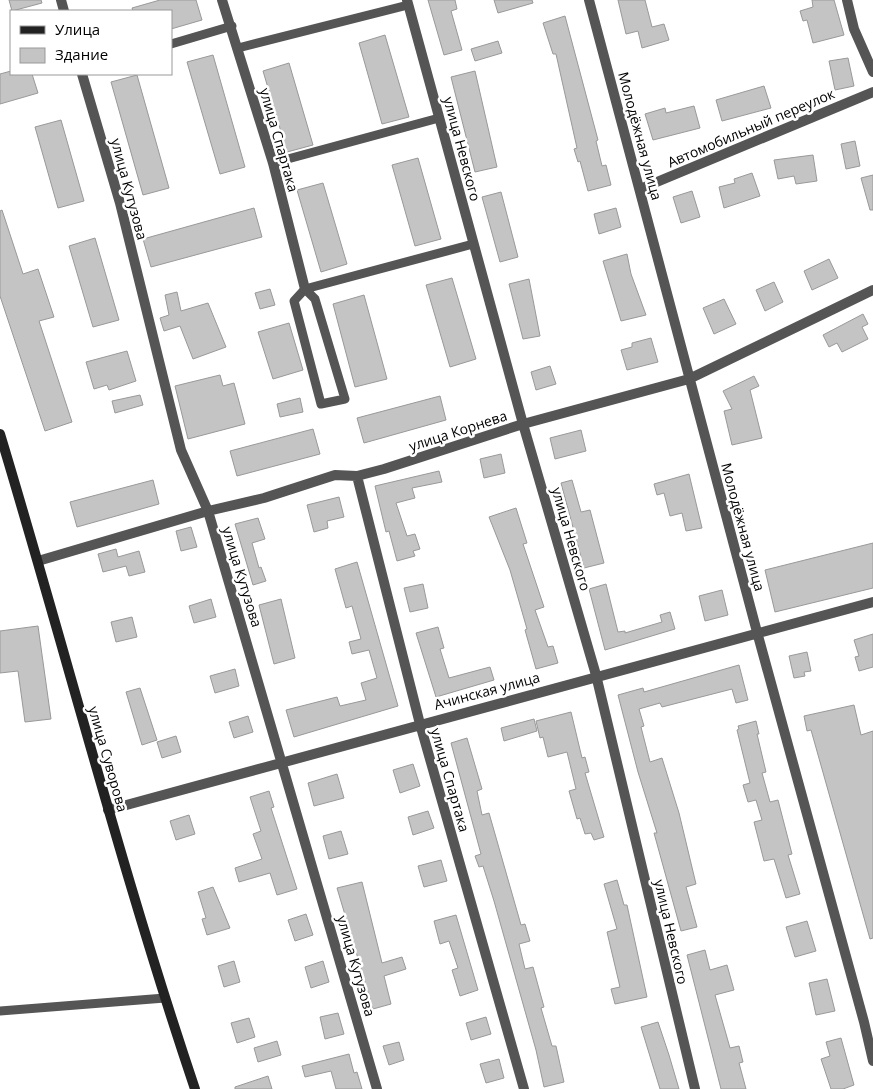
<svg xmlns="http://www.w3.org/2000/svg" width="873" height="1089" font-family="'Open Sans',sans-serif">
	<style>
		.building { fill: #c4c4c4; stroke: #999 }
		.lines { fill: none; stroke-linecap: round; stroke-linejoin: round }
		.lane { stroke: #555; stroke-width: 9 }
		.street { stroke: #555; stroke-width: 10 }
		.secondary { stroke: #222; stroke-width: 10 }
		.labels { text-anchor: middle; stroke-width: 5; stroke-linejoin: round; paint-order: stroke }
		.street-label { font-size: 14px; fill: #000; stroke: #fff }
	</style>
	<rect width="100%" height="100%" fill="#fff"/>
	<path class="building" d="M9,0H41L42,3L12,11Z
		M160,0H196L202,20L171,29V11H133L132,8Z
		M428,0H455L457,9L451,11L462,50L444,55Z
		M494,0H532L533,3L498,13Z
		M618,0H645L652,27L664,24L669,40L642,48L638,31L626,34Z
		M812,0H834L844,35L813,43L807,20L803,21L800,11L813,7Z
		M565,16L598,140L596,141L602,166L606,165L611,185L588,191L580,161L578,162L574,149L577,148L556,54H553L543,23Z
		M385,35L409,117L382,124L359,43Z
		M498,41L502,53L475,61L471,49Z
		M213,55L245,167L220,174L187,62Z
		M848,58L854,86L835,90L829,61Z
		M289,63L313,145L287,152L263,71Z
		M11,71V74H32L38,93L0,104V74Z
		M475,71L497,167L475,172L451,77Z
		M137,75L169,188L143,195L111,82Z
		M764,86L771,108L722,121L716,100Z
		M694,106L700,128L653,140L645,114L665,108L666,113Z
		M61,120L84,201L58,208L35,127Z
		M855,141L860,166L846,169L841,144Z
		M813,155L817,181L796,184L794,176L778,179L774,160Z
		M418,158L441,239L415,246L392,165Z
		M752,173L760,196L724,208L719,187L735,183L734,179Z
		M873,175V210H870L861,178Z
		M323,183L347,264L321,272L297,190Z
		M692,191L700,217L681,223L673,197Z
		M501,192L518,257L500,262L482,197Z
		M254,208L262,237L151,267L143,239Z
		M616,208L621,227L599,234L594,214Z
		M2,210L23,274L38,269L54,317L39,321L72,422L45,431L0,296V211Z
		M95,238L119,320L93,327L69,246Z
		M627,254L631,274L646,315L621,321L603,261Z
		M829,259L838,278L812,290L804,271Z
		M452,278L476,359L450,367L426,285Z
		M529,279L540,336L523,339L509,284Z
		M774,282L783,302L765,311L756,290Z
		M270,289L275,305L260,309L255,293Z
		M177,292L181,311L208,303L226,347L193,359L180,326L164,331L160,318L169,315L165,295Z
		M364,295L387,379L355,387L333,304Z
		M724,299L736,324L714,334L703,308Z
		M863,314L868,324L862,327L868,339L842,352L837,343L829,347L823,335Z
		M289,323L303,370L273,379L258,332Z
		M651,338L658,362L627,370L621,350L632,347V343Z
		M127,351L136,381L109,390L107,385L94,389L86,362Z
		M550,366L556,384L536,390L531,372Z
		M220,375L223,386L234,383L245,424L188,439L175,386Z
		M754,376L759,386L750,390L762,438L732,445L724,411L732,409L723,391Z
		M140,395L143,405L115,413L112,401Z
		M440,396L446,420L364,443L357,418Z
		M300,398L303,412L280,417L277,404Z
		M313,429L320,454L237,476L230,451Z
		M581,430L586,451L555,459L550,438Z
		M501,454L505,473L484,478L480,459Z
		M439,471L442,482L412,488L415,498L396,503L407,536L415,534L420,549L413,551L415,556L397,561L389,531L386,532L375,486Z
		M689,474L702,528L686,531L682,513L670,516L664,493L657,495L654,484Z
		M153,480L159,504L77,527L70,502Z
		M572,480L581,512L590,510L604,563L584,568L561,483Z
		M339,497L344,517L327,521L328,528L314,532L307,505Z
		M516,508L527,543L523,544L544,607L535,610L548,647L553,646L558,663L536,669L525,630L527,629L510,570L489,517Z
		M258,518L265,539L252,543L259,568L261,567L266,581L253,585L235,524Z
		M191,527L197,547L181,551L176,531Z
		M873,543V588L775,612L765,570Z
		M116,549L118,557L139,551L145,572L129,576L126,566L103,572L98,554Z
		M357,562L398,706L294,737L286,710L337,697L340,706L366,700L361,683L377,678L369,650L352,654L349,642L361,639L352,606L346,608L335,569Z
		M423,584L428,608L410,612L404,588Z
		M606,584L618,632L625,631V633L662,622L660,615L670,612L675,629L605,650L589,589Z
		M722,590L728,615L705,621L699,596Z
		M211,599L216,617L194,623L189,606Z
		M281,599L295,658L274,664L259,605Z
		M132,617L137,637L116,642L111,622Z
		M38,626L51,719L25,722L18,671L0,673V631Z
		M438,627L444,648L440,649L449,678L490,667L494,680L436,697L416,633Z
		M873,634V667L859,671L855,657L859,656L854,640Z
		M807,652L811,671L804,672L805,676L794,678L789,656Z
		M739,665L748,700L736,703L732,689L662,707L660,703L639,709L644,726L641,727L650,762L662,758L679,813L696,884L686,887L697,927L681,931L654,833H657L638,772L618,695L643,688L644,692Z
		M235,669L239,686L215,693L210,676Z
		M140,688L157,740L142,745L126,692Z
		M854,705L861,735L873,731V938L870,939L811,730L807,731L804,716Z
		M571,712L582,758L585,757L589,772L585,773L604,837L594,840L591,833L585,834L580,818L577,819L569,791L576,789L567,752L548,757L543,737L540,738L536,721Z
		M248,716L253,732L234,738L229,722Z
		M534,719L537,731L504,741L501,728Z
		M756,721L759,734H757L766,772L762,773L770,802L778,800L792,854L788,855L800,894L786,898L774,859L764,861L754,822L762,820L756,800L748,802L743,785L750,783L737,730L739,729L738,726Z
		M176,736L181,752L162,758L157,742Z
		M467,738L482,789L477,791L482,815L489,813L521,925L525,924L530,941L519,944L525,969L533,967L544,1007L541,1008L552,1046H556L564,1082L544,1087L536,1050L494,901L483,866L479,867L475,856L481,854L451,743Z
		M413,764L420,786L400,793L393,770Z
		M337,774L344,798L314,806L308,783Z
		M269,791L274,807L271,808L297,889L277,895L270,873L239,882L235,868L262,859L253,834L261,831L250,797Z
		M428,811L434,828L413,835L408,817Z
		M189,815L195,834L176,840L170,821Z
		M341,831L348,854L329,859L323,836Z
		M441,860L447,881L424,887L418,866Z
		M617,880L624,905H627L647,997L615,1004L611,989L620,987L607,932L617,929L604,884Z
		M362,882L382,963L402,957L406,969L384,976L391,1004L373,1009L337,888Z
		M213,887L230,928L207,935L202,919L206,918L198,892Z
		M306,914L313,935L295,941L288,920Z
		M456,915L478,990L460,996L452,970L458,968L449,941L440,944L434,921Z
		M807,921L816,951L795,957L786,927Z
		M705,950L710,970L727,965L734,990L715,995L730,1048L739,1046L743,1062L739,1063L746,1089H721L687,955Z
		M234,961L240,982L224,987L218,966Z
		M323,961L329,982L311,988L305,967Z
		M827,979L835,1011L816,1015L809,983Z
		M338,1013L344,1034L325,1039L320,1017Z
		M486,1017L491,1034L471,1040L466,1023Z
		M249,1018L255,1037L237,1043L231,1023Z
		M658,1022L669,1055L679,1089H660L641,1027Z
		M841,1038L854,1085L843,1089H831L821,1059L830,1056L826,1042Z
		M277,1041L281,1055L258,1062L254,1048Z
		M399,1042L404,1060L389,1065L383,1046Z
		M349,1054L354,1073L357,1072L362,1089H336L331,1071L305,1077L302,1066Z
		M499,1059L504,1078L486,1083L480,1064Z
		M268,1076L272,1089H235V1087Z"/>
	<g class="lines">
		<path class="lane" d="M171,44L232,26
			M238,48L408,5
			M273,163L439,118
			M305,289L315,299L345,399L321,404L294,301L305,289L473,244
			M0,1011L165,998"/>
		<path class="street" d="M61,0L64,11
			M222,0L273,163L305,289
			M407,0L523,424L596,675L695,1089
			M589,0L757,632L864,1022L873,1061
			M847,0L854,29L873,72
			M82,74L120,203L181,450L208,511L377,1089
			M640,189L873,92
			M357,476L420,724L524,1089
			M38,561L208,511L264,498L335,475L357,476L384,469L523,424L689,379L873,290
			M108,810L873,602"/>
		<path class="secondary" d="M0,434C66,652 122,873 195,1089"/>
	</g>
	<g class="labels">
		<g class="street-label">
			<text transform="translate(751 128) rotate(-23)" y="5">Автомобильный переулок</text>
			<text transform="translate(640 136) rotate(75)" y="5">Молодёжная улица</text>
			<text transform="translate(279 140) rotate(74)" y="5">улица Спартака</text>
			<text transform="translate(462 149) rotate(75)" y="5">улица Невского</text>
			<text transform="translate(129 189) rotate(75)" y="5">улица Кутузова</text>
			<text transform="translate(458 431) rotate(-18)" y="5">улица Корнева</text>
			<text transform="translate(743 527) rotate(75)" y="5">Молодёжная улица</text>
			<text transform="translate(571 539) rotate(74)" y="5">улица Невского</text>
			<text transform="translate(242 577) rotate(73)" y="5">улица Кутузова</text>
			<text transform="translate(487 691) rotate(-15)" y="5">Ачинская улица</text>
			<text transform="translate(108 759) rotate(74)" y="5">улица Суворова</text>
			<text transform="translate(450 780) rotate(74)" y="5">улица Спартака</text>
			<text transform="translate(671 932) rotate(77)" y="5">улица Невского</text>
			<text transform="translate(356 966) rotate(74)" y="5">улица Кутузова</text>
		</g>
	</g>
	<rect x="10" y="10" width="162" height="65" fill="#ffffff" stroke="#999999"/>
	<rect x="20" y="26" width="25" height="8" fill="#222222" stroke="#999999"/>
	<text x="55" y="35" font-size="15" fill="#000000">Улица</text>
	<rect x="20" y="48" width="25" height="15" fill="#c4c4c4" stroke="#999999"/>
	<text x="55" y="60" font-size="15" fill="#000000">Здание</text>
</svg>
